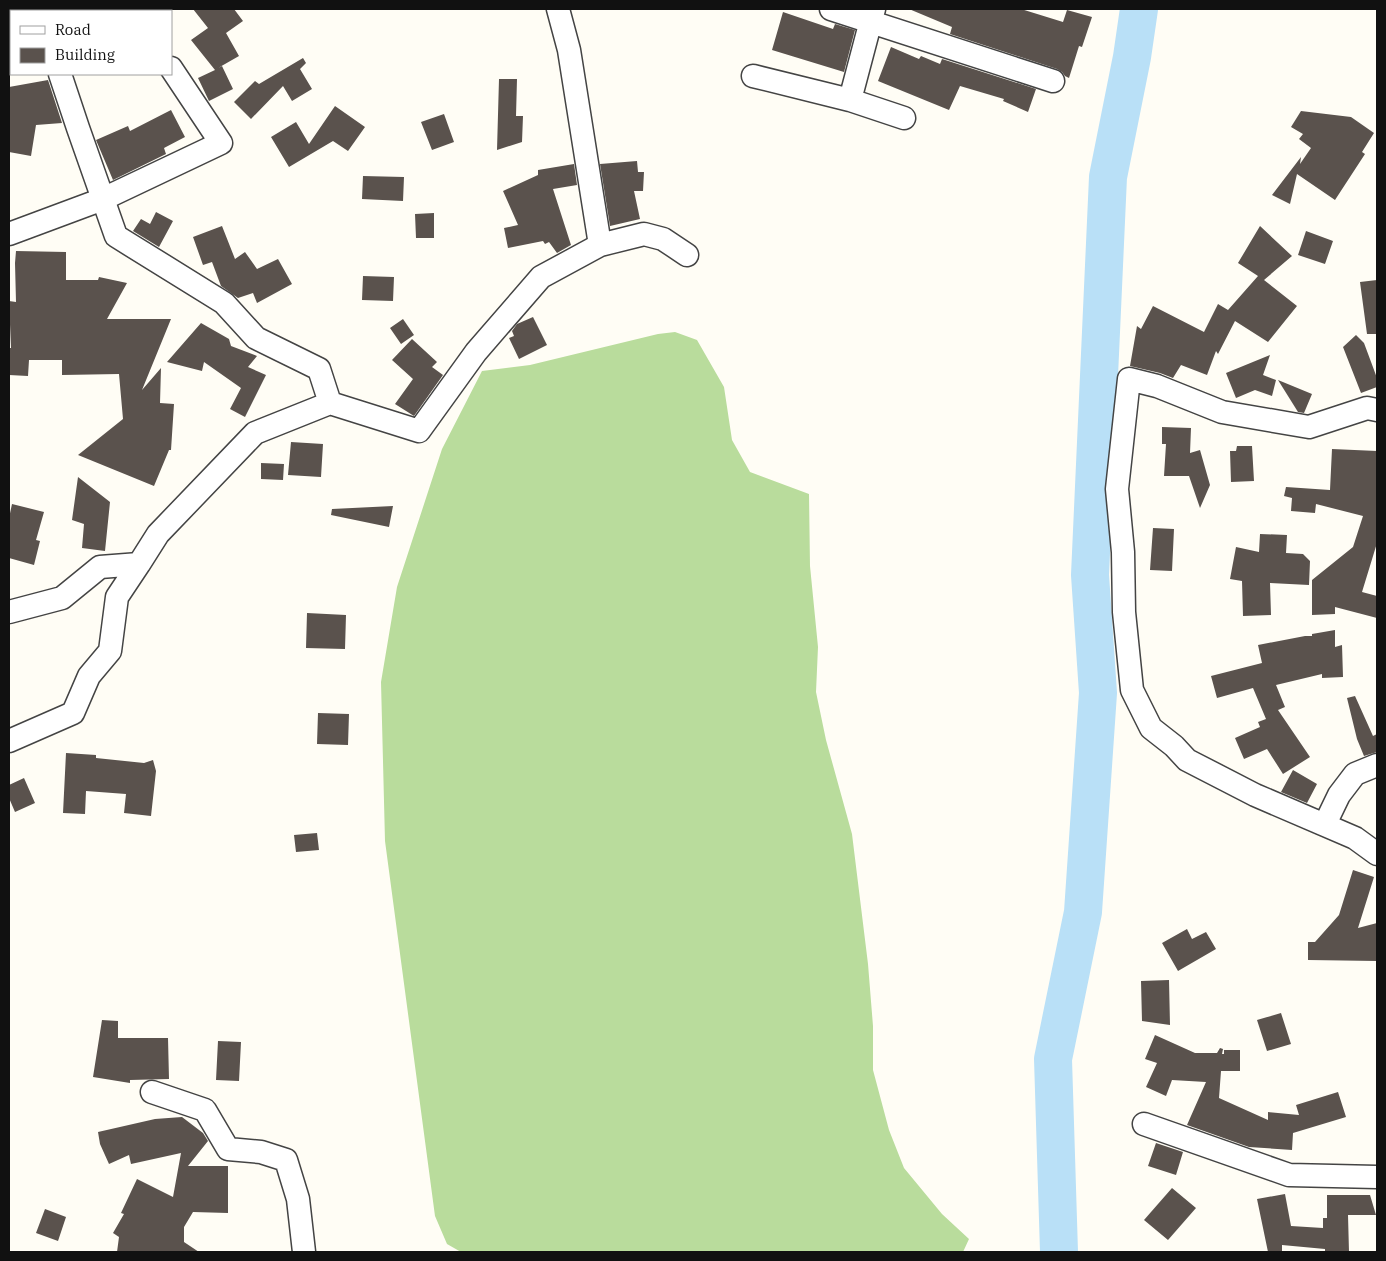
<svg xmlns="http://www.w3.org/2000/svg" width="1386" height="1261" font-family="'IBM Plex Serif',serif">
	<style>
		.forest { fill: #b9dc9c }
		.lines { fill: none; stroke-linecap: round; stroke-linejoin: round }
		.river { stroke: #b9e0f7; stroke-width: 38 }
		.building { fill: #5a524d }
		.street-casing { stroke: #444; stroke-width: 25 }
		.street { stroke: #fff; stroke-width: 22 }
	</style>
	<rect width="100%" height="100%" fill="#fffdf5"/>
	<path class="forest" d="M675,332L697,340L724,387L732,440L750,472L809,494L810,566L818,647L816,692L826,740L852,834L868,964L873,1026V1070L889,1130L904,1168L942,1214L969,1239L963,1252H461L447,1244L435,1216L385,841L381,682L397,587L442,449L482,371L530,365L658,334Z"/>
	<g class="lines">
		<path class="river" d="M1059,1252L1053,1059L1083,912L1098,693L1090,575L1108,177L1132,57L1139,9"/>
	</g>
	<path class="building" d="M193,9H234L243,21L226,33L239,56L218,68L222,66L233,89L209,101L198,78L215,70L191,40L208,28Z
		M909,9H1021L1063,22L1067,10L1092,17L1082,47L1079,46L1069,78L1065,76L1062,72L1057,69L950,34L952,27Z
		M783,12L833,29L835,24L855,30L844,72L772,50Z
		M891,47L919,59L921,56L940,64L942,59L1036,89L1028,112L1003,101L1004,99L960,86L949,110L878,81Z
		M303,58L306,63L300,69L312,89L292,101L283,86L251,119L234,102L255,81L259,84Z
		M499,79H517L516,116H523L522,142L497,150Z
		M48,80L62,123L36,125L31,156L9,152V87Z
		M335,106L365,127L348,151L333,141L289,167L271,137L296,122L309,144Z
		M171,110L185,137L164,148L166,154L113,180L96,140L128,126L130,131Z
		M1301,111L1351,117L1374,133L1362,152L1365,154L1335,200L1297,174L1290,204L1272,195L1301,157L1300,164L1311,148L1299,139L1303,134L1291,127Z
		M444,114L454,142L432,150L421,122Z
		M637,161L638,172H644L643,191H634L640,219L610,226L600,164Z
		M574,164L577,185L553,189L571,245L557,253L549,242L545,244L543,241L508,248L504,228L518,225L503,191L538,175V170Z
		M363,176L404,177L403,201L362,199Z
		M156,212L173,221L159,247L133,231L141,219L150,224Z
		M434,213V238H416L415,214Z
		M222,226L235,259L245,252L257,269L278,259L292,284L257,303L253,293L238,298L221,286L212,262L203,265L193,237Z
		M1260,226L1292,256L1264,280L1297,306L1268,342L1235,321L1218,354L1216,351L1207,375L1181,365L1173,378L1160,373L1130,366L1137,326L1141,329L1153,306L1204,332L1218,304L1228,310L1258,276L1238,263Z
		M1306,231L1333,241L1325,264L1298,255Z
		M16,251L66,252V280H98L99,277L127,283L107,319H171L142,390L161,368L160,403L174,404L171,450H169L154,486L78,455L123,419L119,374L62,375V360H29L28,376L9,375V348H11L9,301L16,302L15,263Z
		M363,276L394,277L393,301L362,300Z
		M1377,280V334H1367L1360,282Z
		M533,317L547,345L519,359L509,338L514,336L512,331L517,324Z
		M403,319L414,335L401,344L390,328Z
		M201,323L229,339L231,346L257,356L248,367L266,375L245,417L230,409L241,388L204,362L202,371L167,362Z
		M1356,335L1364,343L1377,378V387L1361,393L1343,347Z
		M412,339L437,362L432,367L443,375L414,416L395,404L413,379L392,360Z
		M1270,355L1263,375L1276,380L1272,396L1255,390L1236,398L1226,373Z
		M1278,380L1312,394L1304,413L1298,412Z
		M1162,427L1191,428L1190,453L1200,450L1210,485L1200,508L1189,476H1164L1166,444H1162Z
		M291,442L323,444L321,477L288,475Z
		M1237,446H1252L1254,481L1231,482L1230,451H1236Z
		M1332,449L1377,451V543L1362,592L1377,596V618L1335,607V614L1312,615V580L1353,547L1363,516L1316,504L1315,513L1291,511L1292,498L1284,496L1286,487L1330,490Z
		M261,463L284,464L283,480L261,479Z
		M78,477L110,502L105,551L82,548L84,524L72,520Z
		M12,504L44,512L36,540L40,541L34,565L9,558V518Z
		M393,506L389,527L331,515L332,509Z
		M1153,528L1174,529L1172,571L1150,570Z
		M1260,534L1287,535L1286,553L1303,554L1310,561L1309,585L1270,583L1271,615L1243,616L1242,581L1230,579L1236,547L1259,552Z
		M307,613L346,615L345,649L306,648Z
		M1335,630V647L1342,645L1343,677L1322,678V674L1276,685L1285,707L1278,710L1310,757L1283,774L1267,749L1244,759L1235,738L1260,727L1258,722L1266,719L1253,688L1217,698L1211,676L1262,663L1258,645L1305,636H1312V634Z
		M1355,696L1373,736L1377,734V752L1364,756L1357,739L1347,698Z
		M318,713L349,714L348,745L317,744Z
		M66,753L96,755V758L144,763L153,760L156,771L151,816L124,813L126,794L86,791L85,814L63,813Z
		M1293,770L1317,784L1307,803L1281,792Z
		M24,778L35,803L15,812L9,798V785Z
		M317,833L319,850L296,852L294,835Z
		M1353,870L1374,877L1358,928L1377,923V961L1308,960V942H1315L1339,915Z
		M1187,929L1192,939L1206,932L1216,949L1178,971L1162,943Z
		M1169,980L1170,1025L1142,1021L1141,981Z
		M1281,1013L1291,1044L1267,1051L1257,1020Z
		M102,1020L118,1021V1038H168L169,1079L130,1080V1083L93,1077Z
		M1155,1035L1195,1053H1217L1220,1048L1223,1049L1222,1054H1224V1050H1240V1071H1221L1219,1098L1268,1120V1112L1299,1115L1296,1105L1338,1092L1346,1117L1293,1133L1292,1150L1249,1147L1187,1125L1206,1082L1172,1080L1166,1096L1146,1087L1157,1063L1145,1059Z
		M218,1041L241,1042L239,1081L216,1080Z
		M182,1117L203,1133L208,1141L188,1166H228V1213L193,1212L184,1227V1242L199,1252H117L119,1237L113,1233L124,1214L121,1213L137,1179L173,1197L181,1153L131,1164L129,1155L109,1164L100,1144L98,1132L155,1119Z
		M1156,1143L1183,1152L1176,1175L1148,1166Z
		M1172,1188L1196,1208L1168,1240L1144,1220Z
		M1285,1194L1291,1226L1323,1228V1218H1327V1195H1370L1376,1215H1348L1349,1252H1325V1249L1282,1245V1252H1268L1257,1199Z
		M45,1209L66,1217L58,1241L36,1233Z"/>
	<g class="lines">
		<defs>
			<path id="street" d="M40,9V11
				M146,9L147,11
				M558,9L569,50L600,245
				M831,9L1053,81
				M60,74L78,128L116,236L224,303L256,338L319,369L330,403
				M753,76L850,100L904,118
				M850,100L874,9
				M9,234L103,199L221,143L171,68
				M1377,410L1367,408L1309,427L1222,412L1157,386L1129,379L1117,489L1123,552L1124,612L1132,690L1151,728L1174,746L1187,760L1255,795L1355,838L1377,854
				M9,612L62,598L100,567L139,564
				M9,741L73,713L89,676L110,651L117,597L139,564L158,534L255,433L330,403L419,431L476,352L541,277L600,245L644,234L663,239L687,255
				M1325,824L1339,795L1355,774L1377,765
				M152,1092L205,1110L228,1149L261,1152L286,1160L298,1199L304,1252
				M1144,1124L1289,1175L1377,1177"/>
		</defs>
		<use href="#street" class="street-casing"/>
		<use href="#street" class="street"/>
	</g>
	<rect width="1386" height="1261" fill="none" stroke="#111111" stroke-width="20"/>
	<rect x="10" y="10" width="162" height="65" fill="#ffffff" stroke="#a0a0a0"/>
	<rect x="20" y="26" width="25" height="8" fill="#ffffff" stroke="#a0a0a0"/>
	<text x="55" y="35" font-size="15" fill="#111111">Road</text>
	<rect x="20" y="48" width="25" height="15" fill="#5a524d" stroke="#a0a0a0"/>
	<text x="55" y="60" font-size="15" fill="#111111">Building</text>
</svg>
